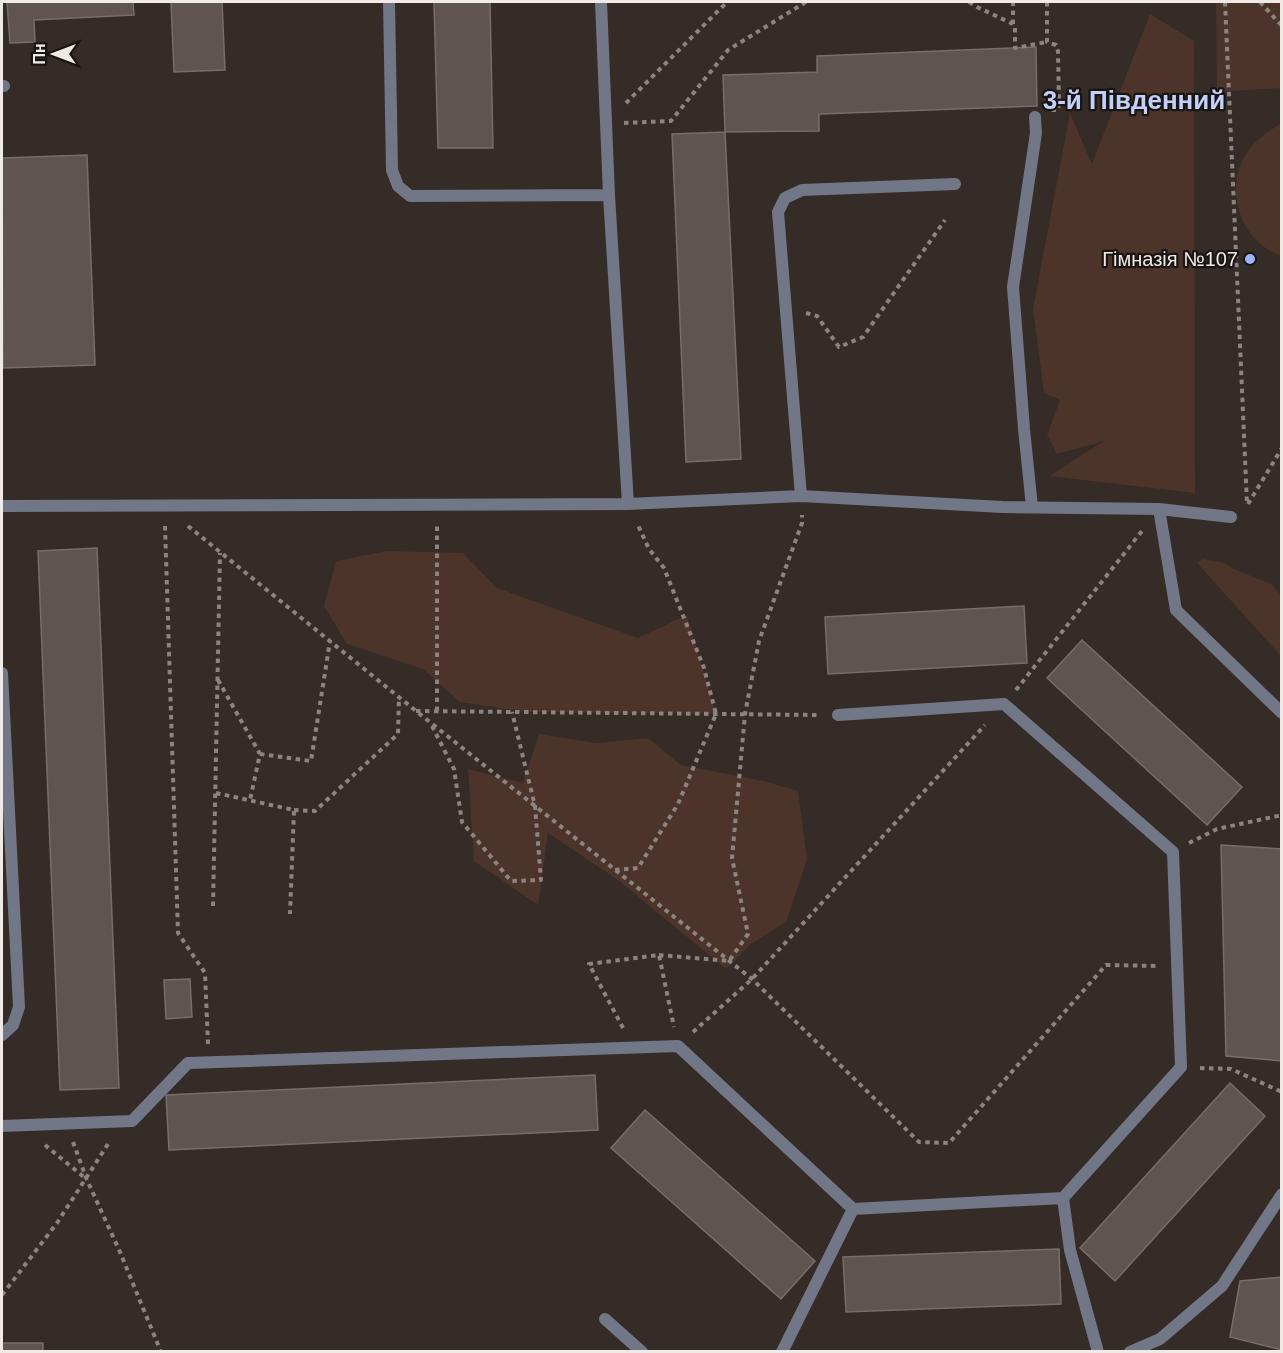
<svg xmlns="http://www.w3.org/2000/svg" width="1283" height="1353" font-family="Helvetica,sans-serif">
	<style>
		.green { fill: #4c342a }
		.building { fill: #5f544f; stroke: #796d68; stroke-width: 1.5 }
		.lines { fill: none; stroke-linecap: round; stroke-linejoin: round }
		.path { stroke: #8c8480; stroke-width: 4; stroke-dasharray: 4.5 4.5; stroke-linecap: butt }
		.service { stroke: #717787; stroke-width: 12 }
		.minor { stroke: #717787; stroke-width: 12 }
		.poi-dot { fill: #9db4fd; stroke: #191513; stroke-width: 2 }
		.labels { text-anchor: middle; stroke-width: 4.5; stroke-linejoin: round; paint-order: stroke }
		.poi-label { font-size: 20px; fill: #f0eae7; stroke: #191513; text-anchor: end }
		.district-label { font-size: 26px; font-weight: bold; fill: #c2d0fa; stroke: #191513 }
	</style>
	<rect width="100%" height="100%" fill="#352b27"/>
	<path class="green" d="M1216,2H1281V88L1217,92Z
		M1150,14L1194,41L1195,493L1049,476L1104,441L1057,454L1047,435L1060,400L1044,393L1033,309L1070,113L1092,164Z
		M1281,123V256C1239,241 1222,186 1249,149C1258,138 1270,131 1281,123Z
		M387,551L463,553L497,588L638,638L687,615L716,714L526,712L460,702L423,669L347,644L324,606L336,561Z
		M1202,559L1225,563L1234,569L1271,584L1281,595V656L1197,563Z
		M539,734L597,743L648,738L681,765L763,781L798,791L807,860L786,922L751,944L726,969L618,880L548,833L538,905L474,861L468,769L523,783Z"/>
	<path class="building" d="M7,2H133L134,15L34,20L35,42L10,43Z
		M171,2H222L225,70L174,72Z
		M434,2H490L493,148H438Z
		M1036,47L1037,106L819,114V131L725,132L723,75L817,72V56Z
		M725,132L741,459L686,462L672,134Z
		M87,155L95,365L3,368L2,158Z
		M97,548L119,1088L60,1090L38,551Z
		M1024,606L1027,663L828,674L825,617Z
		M1082,640L1242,787L1207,825L1047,678Z
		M1221,845L1282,849V1061L1226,1056Z
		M190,979L192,1017L166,1019L164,980Z
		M595,1075L598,1130L169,1150L166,1095Z
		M1230,1083L1265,1116L1115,1281L1080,1248Z
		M645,1110L815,1261L781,1299L611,1148Z
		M1059,1249L1061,1304L846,1312L843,1257Z
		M1282,1277V1350L1230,1337L1240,1281Z
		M2,1343H43V1352H2Z"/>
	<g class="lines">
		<path class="path" d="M969,2L977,7L1013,24L1015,26V48L1047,42
			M1047,2V42L1056,45L1058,51L1059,104L1058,110H1051
			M1225,2L1247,504
			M1260,2L1282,26
			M1013,24V2
			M626,103L727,2
			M624,123L671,121L728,50L806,2
			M806,313L817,316L839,347L863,337L945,220
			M1248,504L1282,448
			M165,526L178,933L205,973L208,1044
			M188,526L416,711L752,979L919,1142L949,1143L1106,965L1158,966
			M218,680L260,754L250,800
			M1016,690L1142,531
			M416,711L819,715
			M437,711V523
			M432,726L454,769L462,822L511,881L541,880L535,806L512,712
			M260,754L311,761L330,641
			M216,793L294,810L290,914
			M294,810L315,811L398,734L399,697
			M1189,843L1217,829L1282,815
			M615,870L638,868L678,804L716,714L704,668L664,568L649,549L637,523
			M213,906L220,553
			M659,955L729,961L748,934L732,858L745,714L759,641L802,523V515
			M623,1028L589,964L659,955L674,1027
			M693,1032L752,979L985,725
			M1200,1068L1231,1069L1282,1092
			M73,1142L87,1180L120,1252L161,1352
			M45,1145L85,1178
			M2,1295L57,1223L110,1141"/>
		<path class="service" d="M389,2L392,170L398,186L410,196L609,195
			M601,2L609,195L628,504
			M2,86H4
			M801,496L778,212L785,198L802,190L955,184
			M2,506L628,504L801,496L1002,507L1159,509L1231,517
			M1159,509L1176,610L1282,713
			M2,673L19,1007L13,1025L2,1035
			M838,715L1004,704L1173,852L1181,1067L1063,1198
			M2,1126L132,1121L188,1063L678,1046L853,1209L1063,1198L1070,1250L1098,1352
			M605,1319L642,1352
			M782,1352L853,1209
			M1130,1352L1160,1339L1222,1286L1282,1194"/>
		<path class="minor" d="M1032,507L1024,429L1013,287L1036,133L1035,117"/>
	</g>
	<circle class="poi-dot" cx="1250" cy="259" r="6"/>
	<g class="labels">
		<g class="poi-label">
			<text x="1238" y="266">Гімназія №107</text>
		</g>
		<g class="district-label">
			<text x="1134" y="109">3-й Південний</text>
		</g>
	</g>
	<rect width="1283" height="1353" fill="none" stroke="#f0eae7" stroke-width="6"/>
	<g transform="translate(54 54) rotate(270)" stroke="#191513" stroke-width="4.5" paint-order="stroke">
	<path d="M0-4.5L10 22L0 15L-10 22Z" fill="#f0eae7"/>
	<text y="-9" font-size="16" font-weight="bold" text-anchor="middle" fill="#f0eae7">Пн</text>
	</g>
</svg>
